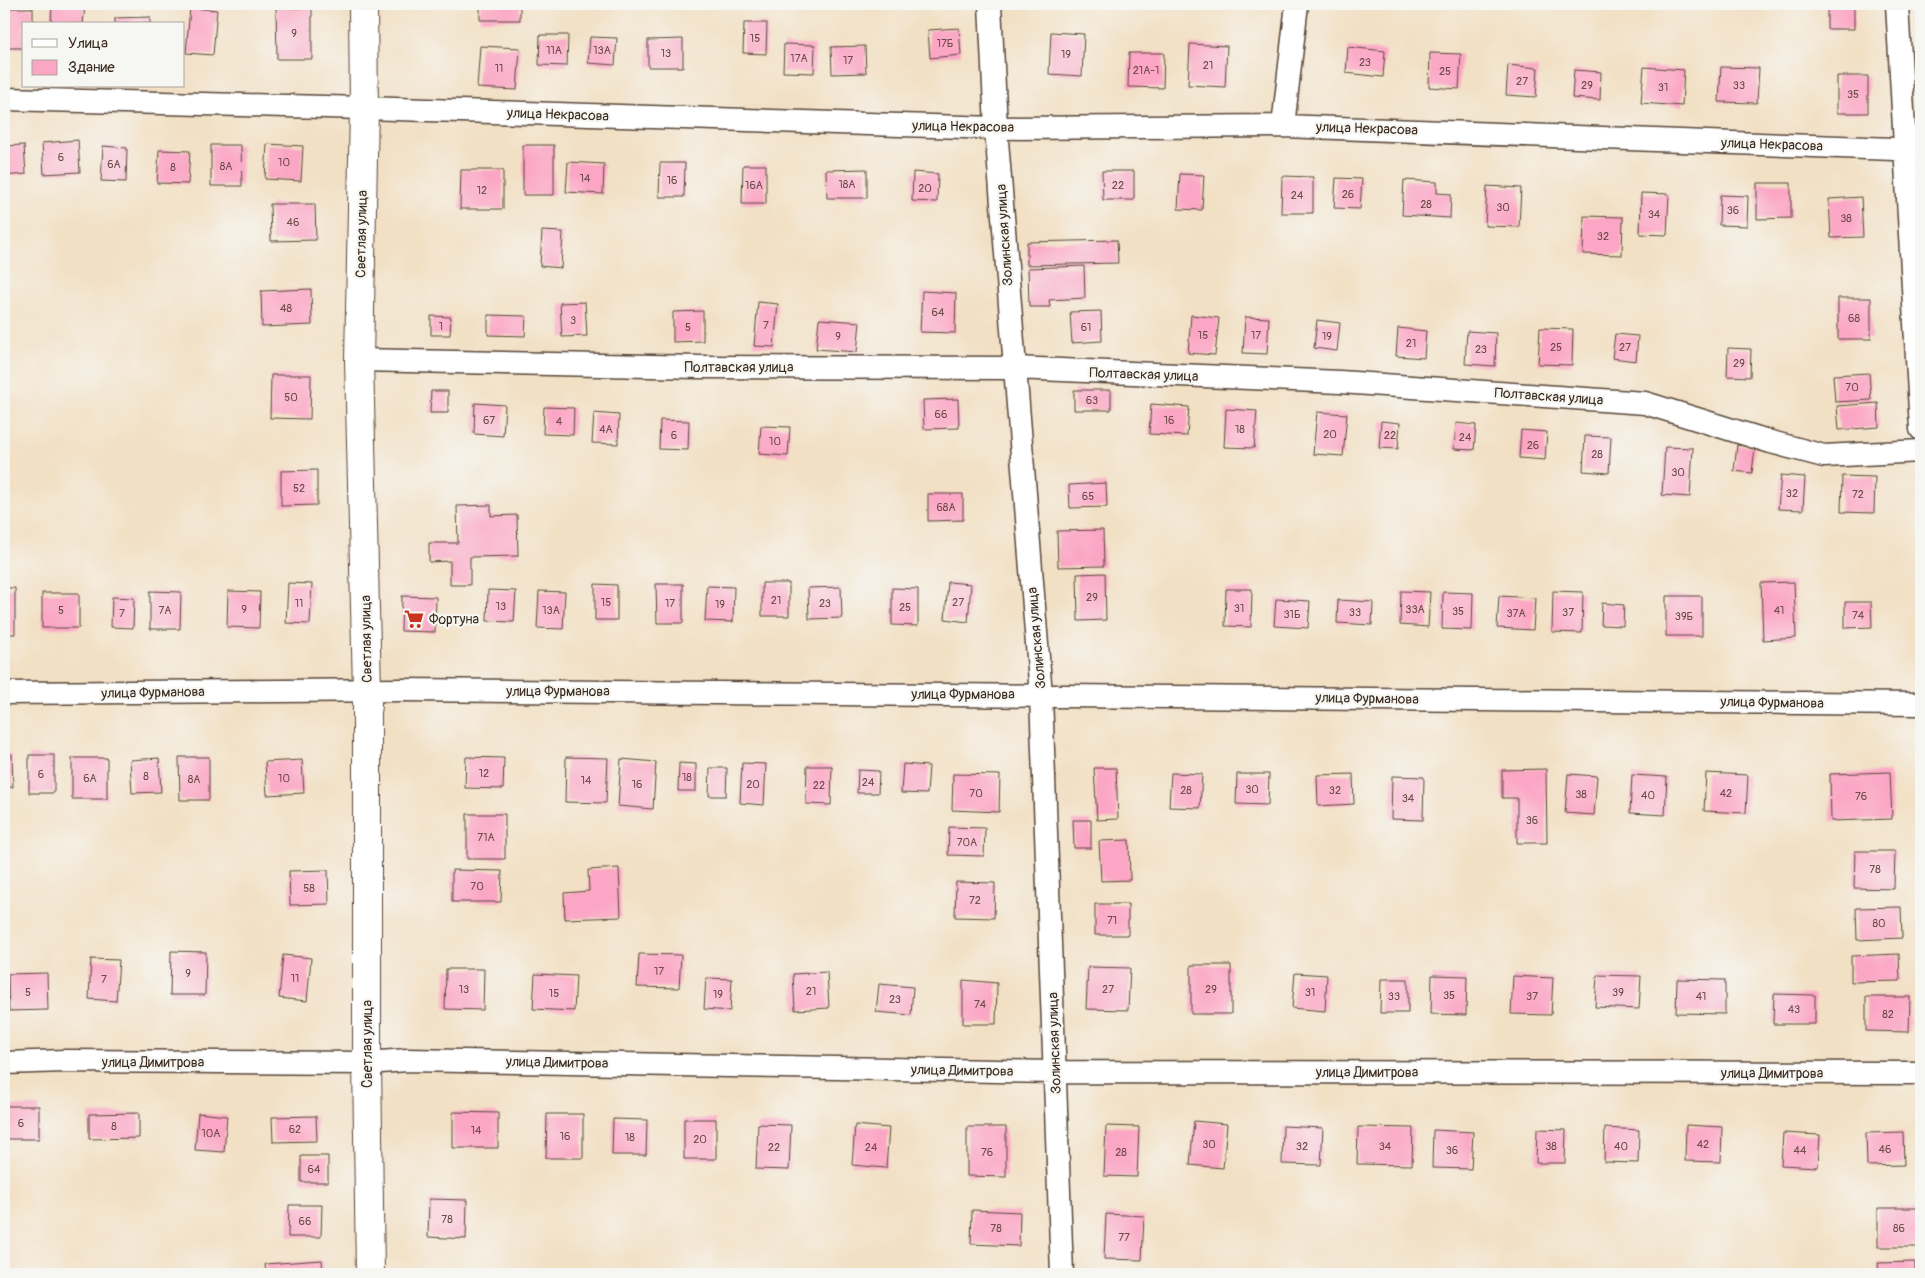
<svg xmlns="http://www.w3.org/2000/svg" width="1925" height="1278" font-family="Pangolin,sans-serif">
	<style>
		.building { fill: #fba6c4 }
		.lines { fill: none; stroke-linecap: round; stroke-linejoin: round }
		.street-casing { stroke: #564537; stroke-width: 25 }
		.secondary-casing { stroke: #564537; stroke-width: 30 }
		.street { stroke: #fff; stroke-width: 22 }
		.secondary { stroke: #fff; stroke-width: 28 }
		.labels { text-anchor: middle; stroke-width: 4.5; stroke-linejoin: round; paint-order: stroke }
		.number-label { font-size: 11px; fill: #6b4948 }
		.street-label { font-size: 14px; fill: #3b2a1e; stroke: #f6f6f2 }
		.poi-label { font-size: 14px; fill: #3b2a1e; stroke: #f6f6f2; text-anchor: start }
	</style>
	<rect width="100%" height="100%" fill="#f6f6f2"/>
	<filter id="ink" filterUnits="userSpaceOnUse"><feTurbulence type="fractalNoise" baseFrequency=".02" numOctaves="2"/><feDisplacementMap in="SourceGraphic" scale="10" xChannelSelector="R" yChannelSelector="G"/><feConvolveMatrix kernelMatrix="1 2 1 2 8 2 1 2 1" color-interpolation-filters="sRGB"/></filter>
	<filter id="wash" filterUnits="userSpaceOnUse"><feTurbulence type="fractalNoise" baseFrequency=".0096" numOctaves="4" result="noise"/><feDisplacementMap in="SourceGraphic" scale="20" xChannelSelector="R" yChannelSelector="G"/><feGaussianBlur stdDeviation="1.12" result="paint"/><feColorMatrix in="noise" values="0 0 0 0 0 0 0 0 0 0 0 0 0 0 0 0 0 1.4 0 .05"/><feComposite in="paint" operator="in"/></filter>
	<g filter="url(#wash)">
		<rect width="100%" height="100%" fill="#f2e0c5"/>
		<g id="blocks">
			<path class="building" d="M52,4L85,6L83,24H51Z
				M480,4H520V20H480Z
				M1827,4H1854V29H1827Z
				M4,8H33V24H24V48H4Z
				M190,8L217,10L213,55L186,53Z
				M276,8H312V59H277Z
				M150,17V24H115V18Z
				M744,23H767L766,54L743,53Z
				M959,28L961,55L930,58L928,30Z
				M1051,32L1084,34L1082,76L1049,74Z
				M540,35H568L567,66L539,65Z
				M590,37L617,38L615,65L588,63Z
				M683,39V67H648V40Z
				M784,44L815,45L814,73L783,72Z
				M1190,44L1227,46L1225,87L1188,85Z
				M480,46L520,48L517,90L477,88Z
				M865,46L866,73L832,74L831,47Z
				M1348,47L1385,51L1383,77L1346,73Z
				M1129,53H1164L1163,88L1128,87Z
				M1430,53L1461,54L1459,89L1429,87Z
				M1508,65L1538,68L1536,97L1506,95Z
				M1644,67L1684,70L1682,106L1641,103Z
				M1721,67L1759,68L1757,103L1719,102Z
				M1574,70L1601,72L1600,100L1572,98Z
				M1837,76H1868V113H1837Z
				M78,140L80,172L44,174L42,143Z
				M267,144L303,146L301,181L265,179Z
				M24,145L26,174L4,176V146Z
				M211,145H241L242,186H211Z
				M523,145H554V195H523Z
				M103,146L127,148L126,182L101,181Z
				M159,150L190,151L188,184L157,183Z
				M568,162L604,164L603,194L566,192Z
				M660,163H685L684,197H659Z
				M743,165H766V204H742Z
				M867,169V198H827L826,170Z
				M461,170H503V209H460Z
				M1102,171H1134V200H1103Z
				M913,172L938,174L937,202L912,201Z
				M1180,174L1204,175L1202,210L1178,209Z
				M1282,176L1313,177V213H1281Z
				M1336,178L1362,179L1360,209L1334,208Z
				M1404,180L1437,182V193L1451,194L1450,218L1402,215Z
				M1757,183H1791V218L1757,219Z
				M1487,186L1521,188L1519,227L1485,226Z
				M1641,193L1669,194L1667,235L1640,234Z
				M1720,195L1748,196L1747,226L1719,225Z
				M1861,197L1863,237L1831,238L1829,199Z
				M270,204H315L316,240L271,241Z
				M1584,216L1623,217L1622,255L1583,254Z
				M542,231L563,232L561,268L540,266Z
				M1117,240L1118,263L1027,265V242Z
				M1084,266L1085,298L1049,300L1050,307H1029L1028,268Z
				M311,289L312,325L262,327L261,291Z
				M922,291L956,293L955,333L920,332Z
				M1838,298H1871V339H1838Z
				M585,302L587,336L562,337L560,303Z
				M758,302L778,304L774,347L754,346Z
				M703,311V341L673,342V312Z
				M1101,311L1102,341L1072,343L1070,312Z
				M488,315L526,316L525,336L488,335Z
				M1191,315L1219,318L1215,355L1188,353Z
				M431,316L451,317L450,335H431Z
				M1245,317L1269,318L1267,354L1243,353Z
				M819,319L860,322L857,352L816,349Z
				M1317,320L1340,323L1337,351L1314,348Z
				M1398,328L1426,331L1424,358L1396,356Z
				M1540,328L1573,329L1572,365L1538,364Z
				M1467,331L1496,333L1495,366L1465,364Z
				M1615,334L1638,336L1636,361L1612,358Z
				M1728,348L1751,349L1750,377L1727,376Z
				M1869,373L1871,400L1835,402L1833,375Z
				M271,375H311L310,419L270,418Z
				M1074,390H1111V410H1074Z
				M431,391H448V413H430Z
				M958,399L959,428L924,429L923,400Z
				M475,403L505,405L503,436L474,434Z
				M1878,403L1879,427L1839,430L1837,406Z
				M1151,404L1189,407L1187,436L1149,434Z
				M544,407L574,408L573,435L543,434Z
				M1226,409L1257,411L1254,448L1224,447Z
				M1317,412L1347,414L1343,456L1313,454Z
				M594,413L619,415L618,444L592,443Z
				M660,420L689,421L688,450L659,449Z
				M1381,421L1400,423L1398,449L1379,448Z
				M1456,423L1476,425L1474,450L1454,449Z
				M761,426L790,427L788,456L759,454Z
				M1521,430L1547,432L1545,460L1519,458Z
				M1585,436L1611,437L1609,473L1583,471Z
				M1737,445L1755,447L1752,473L1734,471Z
				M1665,447L1693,448L1690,497L1662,495Z
				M317,470V505L281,506V471Z
				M1781,475L1805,477L1803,510L1778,509Z
				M1842,476L1875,477L1874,513L1841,512Z
				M1106,483L1107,507L1070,508L1069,485Z
				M928,494H963V520L928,521Z
				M491,505V516L517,515L518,556L470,557V585H450V561L429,562V543H458L457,506Z
				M1103,530L1104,566L1058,567L1057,531Z
				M1105,573L1106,620L1078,621L1077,574Z
				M948,582L971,584L968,622L945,619Z
				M1794,582L1796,638L1763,640L1761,583Z
				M288,583L312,584L310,624L286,623Z
				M762,583H789V616H762Z
				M595,584L617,585V620H595Z
				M656,584H683V623H657Z
				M707,586L734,587L733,622L705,621Z
				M841,587L842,618L809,619L808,588Z
				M4,588H15V634H4Z
				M892,588L918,589V626L892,625Z
				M1226,589H1252L1251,627L1225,626Z
				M488,590L516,591L514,622L487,621Z
				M150,591L181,592L180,629H150Z
				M228,591L260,592L259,628L227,627Z
				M539,591L565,592L563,629L537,628Z
				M1401,591L1430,592L1428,627L1400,625Z
				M1553,591L1583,592L1582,633L1552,632Z
				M1443,592L1473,593L1472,630L1442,629Z
				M42,593H79V628H42Z
				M402,596L436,597L435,632L401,631Z
				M1499,596L1535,598L1533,630L1497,628Z
				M1666,596H1702V636H1666Z
				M112,597L134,598L133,628L111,627Z
				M1276,599L1310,601L1308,628L1274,626Z
				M1338,600L1373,602L1372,625L1337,623Z
				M1845,602H1871L1872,627L1845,628Z
				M1602,603L1624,605L1623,626L1601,625Z
				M12,754L13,787L4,788V755Z
				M29,755H54V793H29Z
				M179,757H209V800H180Z
				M466,757L504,758L503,789L465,788Z
				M566,757L608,758L606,803L565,802Z
				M72,758H107V799H72Z
				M159,758L161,792L132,793L130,760Z
				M621,759L656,762L653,809L618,806Z
				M302,760L304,793L267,795L265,762Z
				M679,763L696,764V791H678Z
				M742,763L766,764L764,805L740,803Z
				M903,764L929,766L927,794L901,793Z
				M807,766H832L831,805L806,804Z
				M710,768H727L726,796H709Z
				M1094,768H1116L1118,819L1097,820Z
				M1546,769L1547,843H1517V798H1502V770Z
				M858,770L879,771L878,793H857Z
				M1890,772L1892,819L1831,821L1830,774Z
				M1171,773L1202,774L1200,808L1169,807Z
				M1706,773L1748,775L1746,813L1704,811Z
				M953,774L1000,775L999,812L952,810Z
				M1237,774H1269L1268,805L1236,804Z
				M1353,774L1354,804L1318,806L1317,775Z
				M1568,774L1597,776L1594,815L1565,813Z
				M1632,775L1667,777L1665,815L1630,813Z
				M1392,776L1424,777L1423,820L1391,819Z
				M467,814H505V859H467Z
				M1073,820H1091V848H1074Z
				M949,827L985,828L984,856L948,855Z
				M1129,840L1130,880L1101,881L1099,841Z
				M1855,851H1895L1894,889L1854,888Z
				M619,868L621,917L565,919L564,893L589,891L588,870Z
				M328,870L329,904L290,905L289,871Z
				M452,870L502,871L501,902H452Z
				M956,882L995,883L994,918L955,917Z
				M1095,904H1128V935H1095Z
				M1901,907L1902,938L1857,940L1856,908Z
				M171,951L206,952L205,995H170Z
				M639,954L681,955L679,988L637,987Z
				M1899,954L1900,981L1851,982V956Z
				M283,955L311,958L307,1001L279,998Z
				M91,959L119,960L116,1001L89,999Z
				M1191,965H1231V1014H1191Z
				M1088,967L1130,968L1128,1010L1086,1009Z
				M446,969H484L483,1010L445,1009Z
				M827,972L829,1008L795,1010L793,974Z
				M47,973L48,1010L9,1011L8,974Z
				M1295,973L1327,975L1325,1011L1292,1008Z
				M535,974L576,976L574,1011L533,1009Z
				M1432,975L1467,976L1466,1015L1431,1014Z
				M1597,975L1641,976L1639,1009L1595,1007Z
				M1513,976L1553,978L1551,1015L1511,1014Z
				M706,978L732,979L730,1011L704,1009Z
				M1381,979H1408V1013H1380Z
				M1677,979L1725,980V1014L1676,1013Z
				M963,980L997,983L996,1024H963Z
				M879,984L913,987L911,1015L876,1012Z
				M1774,994L1815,995V1024H1773Z
				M1866,997H1910L1909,1032L1866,1031Z
				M4,1106H39V1139H4Z
				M453,1112L498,1113V1148H453Z
				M139,1113V1138L89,1139V1114Z
				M198,1113L227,1116L224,1152L195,1150Z
				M547,1114H583V1158H546Z
				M316,1116L317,1141L273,1142L272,1117Z
				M613,1119L647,1120L646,1155H612Z
				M684,1119H716V1159H684Z
				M1194,1121L1227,1124L1223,1168L1190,1165Z
				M758,1124L791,1125L789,1170L756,1169Z
				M855,1125L889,1128L886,1168L852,1165Z
				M1686,1125L1722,1127L1721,1162L1685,1161Z
				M1106,1126L1139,1127L1137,1177L1104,1176Z
				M1283,1126L1323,1128L1321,1165L1282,1164Z
				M967,1127H1006V1177L967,1176Z
				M1358,1127L1413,1128L1412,1165L1357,1164Z
				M1605,1128L1639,1130L1638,1163L1604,1162Z
				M1537,1129L1566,1130L1565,1163H1536Z
				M1433,1130L1473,1132L1471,1169L1432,1168Z
				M1903,1132L1904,1165L1867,1166L1866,1133Z
				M1783,1133L1820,1135L1818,1167L1781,1165Z
				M301,1156H328V1182H301Z
				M429,1199L467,1200L466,1239L428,1237Z
				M289,1205H322L321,1237H288Z
				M1878,1208H1921L1920,1247H1878Z
				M972,1210L1020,1212L1019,1246L971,1244Z
				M1106,1214L1144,1216L1142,1260L1104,1259Z
				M322,1260L323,1274H266L265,1264Z
				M1915,1262V1274H1879L1878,1263Z"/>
		</g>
	</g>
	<g filter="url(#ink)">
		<use href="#blocks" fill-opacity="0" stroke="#564537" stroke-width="1"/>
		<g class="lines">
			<defs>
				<path id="street" d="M990,4L996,128L1041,695L1062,1274
					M1897,4L1921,429
					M4,99L364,108L996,128L1283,126L1921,150
					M1283,126L1297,4
					M359,360L700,367L1015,368L1340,382L1645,403L1771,442L1824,456L1921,451
					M4,693L402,690L1921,704
					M4,1063L65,1061L367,1063L407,1060L1055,1072L1921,1073"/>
				<path id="secondary" d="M363,4L364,108L359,360L367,690V1063L370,1274"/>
			</defs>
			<use href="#street" class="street-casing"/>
			<use href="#secondary" class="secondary-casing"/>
			<use href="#street" class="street"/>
			<use href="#secondary" class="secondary"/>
		</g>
	</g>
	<defs>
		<symbol id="supermarket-bare" viewBox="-9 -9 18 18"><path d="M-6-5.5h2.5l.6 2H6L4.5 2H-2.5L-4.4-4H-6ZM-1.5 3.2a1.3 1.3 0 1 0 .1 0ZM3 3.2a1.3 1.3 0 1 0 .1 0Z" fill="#c8321e" stroke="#f6f6f2" stroke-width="2.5" paint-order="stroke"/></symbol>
	</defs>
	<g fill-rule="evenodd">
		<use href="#supermarket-bare" x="400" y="605" width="28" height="28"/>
	</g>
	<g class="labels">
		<g class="number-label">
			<text x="294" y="37">9</text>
			<text x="755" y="42">15</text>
			<text x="945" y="47">17Б</text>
			<text x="554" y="54">11А</text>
			<text x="602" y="54">13А</text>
			<text x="666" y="57">13</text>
			<text x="1066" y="58">19</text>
			<text x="799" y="62">17А</text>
			<text x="848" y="64">17</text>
			<text x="1365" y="66">23</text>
			<text x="1208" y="69">21</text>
			<text x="499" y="72">11</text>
			<text x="1146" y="74">21А-1</text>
			<text x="1445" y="75">25</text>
			<text x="1522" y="85">27</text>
			<text x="1587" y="89">29</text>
			<text x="1739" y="89">33</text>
			<text x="1663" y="91">31</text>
			<text x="1853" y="98">35</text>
			<text x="61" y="161">6</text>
			<text x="284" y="166">10</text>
			<text x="114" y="168">6А</text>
			<text x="226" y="170">8А</text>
			<text x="173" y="171">8</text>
			<text x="585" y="182">14</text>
			<text x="672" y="184">16</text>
			<text x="847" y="188">18А</text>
			<text x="754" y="189">16А</text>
			<text x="1118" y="189">22</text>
			<text x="925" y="192">20</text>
			<text x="482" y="194">12</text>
			<text x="1348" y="198">26</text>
			<text x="1297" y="199">24</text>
			<text x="1426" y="208">28</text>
			<text x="1503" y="211">30</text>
			<text x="1733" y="214">36</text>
			<text x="1654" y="218">34</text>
			<text x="1846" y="222">38</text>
			<text x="293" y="226">46</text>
			<text x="1603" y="240">32</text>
			<text x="286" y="312">48</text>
			<text x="938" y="316">64</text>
			<text x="1854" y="322">68</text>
			<text x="573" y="324">3</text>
			<text x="766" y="329">7</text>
			<text x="441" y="330">1</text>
			<text x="688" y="331">5</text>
			<text x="1086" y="331">61</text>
			<text x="1203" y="339">15</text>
			<text x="1256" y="339">17</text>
			<text x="838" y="340">9</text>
			<text x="1327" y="340">19</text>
			<text x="1411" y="347">21</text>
			<text x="1556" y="351">25</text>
			<text x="1625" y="351">27</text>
			<text x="1481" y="353">23</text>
			<text x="1739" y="367">29</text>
			<text x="1852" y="391">70</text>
			<text x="291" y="401">50</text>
			<text x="1092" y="404">63</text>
			<text x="941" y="418">66</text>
			<text x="489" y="424">67</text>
			<text x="1169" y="424">16</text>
			<text x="559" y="425">4</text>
			<text x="606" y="433">4А</text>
			<text x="1240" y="433">18</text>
			<text x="1330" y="438">20</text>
			<text x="674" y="439">6</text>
			<text x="1390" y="439">22</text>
			<text x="1465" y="441">24</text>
			<text x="775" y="445">10</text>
			<text x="1533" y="449">26</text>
			<text x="1597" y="458">28</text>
			<text x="1678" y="476">30</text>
			<text x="299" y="492">52</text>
			<text x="1792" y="497">32</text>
			<text x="1858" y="498">72</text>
			<text x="1088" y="500">65</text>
			<text x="946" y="511">68А</text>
			<text x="1092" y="601">29</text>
			<text x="776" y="604">21</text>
			<text x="606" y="606">15</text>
			<text x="958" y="606">27</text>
			<text x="299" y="607">11</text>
			<text x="670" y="607">17</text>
			<text x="825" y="607">23</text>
			<text x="720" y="608">19</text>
			<text x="501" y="610">13</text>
			<text x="905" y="611">25</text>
			<text x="1239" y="612">31</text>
			<text x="244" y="613">9</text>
			<text x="1415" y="613">33А</text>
			<text x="61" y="614">5</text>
			<text x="165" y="614">7А</text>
			<text x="551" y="614">13А</text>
			<text x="1779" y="614">41</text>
			<text x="1458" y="615">35</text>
			<text x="1355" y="616">33</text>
			<text x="1568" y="616">37</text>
			<text x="122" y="617">7</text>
			<text x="1516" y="617">37А</text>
			<text x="1292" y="618">31Б</text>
			<text x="1858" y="619">74</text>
			<text x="1684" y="620">39Б</text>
			<text x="484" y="777">12</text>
			<text x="41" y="778">6</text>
			<text x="146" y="780">8</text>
			<text x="687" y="781">18</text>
			<text x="90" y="782">6А</text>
			<text x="284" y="782">10</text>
			<text x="194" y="783">8А</text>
			<text x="586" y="784">14</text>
			<text x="868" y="786">24</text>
			<text x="637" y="788">16</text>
			<text x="753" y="788">20</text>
			<text x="819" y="789">22</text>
			<text x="1252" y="793">30</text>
			<text x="1186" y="794">28</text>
			<text x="1335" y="794">32</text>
			<text x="976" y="797">70</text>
			<text x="1726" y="797">42</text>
			<text x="1581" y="798">38</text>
			<text x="1648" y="799">40</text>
			<text x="1861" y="800">76</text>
			<text x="1408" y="802">34</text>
			<text x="1532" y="824">36</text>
			<text x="486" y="841">71А</text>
			<text x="967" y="846">70А</text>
			<text x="1875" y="873">78</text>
			<text x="477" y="890">70</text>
			<text x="309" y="892">58</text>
			<text x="975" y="904">72</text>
			<text x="1112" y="924">71</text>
			<text x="1879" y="927">80</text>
			<text x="659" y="975">17</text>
			<text x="188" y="977">9</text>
			<text x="295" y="982">11</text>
			<text x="104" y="983">7</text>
			<text x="464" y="993">13</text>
			<text x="1108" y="993">27</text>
			<text x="1211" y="993">29</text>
			<text x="811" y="995">21</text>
			<text x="28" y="996">5</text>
			<text x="1310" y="996">31</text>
			<text x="1618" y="996">39</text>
			<text x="554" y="997">15</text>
			<text x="718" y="998">19</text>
			<text x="1449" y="999">35</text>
			<text x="1394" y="1000">33</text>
			<text x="1532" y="1000">37</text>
			<text x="1701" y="1000">41</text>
			<text x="895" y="1003">23</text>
			<text x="980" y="1008">74</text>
			<text x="1794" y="1013">43</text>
			<text x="1888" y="1018">82</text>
			<text x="21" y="1127">6</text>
			<text x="114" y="1130">8</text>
			<text x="295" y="1133">62</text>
			<text x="476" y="1134">14</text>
			<text x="211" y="1137">10А</text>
			<text x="565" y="1140">16</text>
			<text x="630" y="1141">18</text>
			<text x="700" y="1143">20</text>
			<text x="1209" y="1148">30</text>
			<text x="1703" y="1148">42</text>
			<text x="1302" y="1150">32</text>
			<text x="1385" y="1150">34</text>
			<text x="1551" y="1150">38</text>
			<text x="1621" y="1150">40</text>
			<text x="774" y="1151">22</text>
			<text x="871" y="1151">24</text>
			<text x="1885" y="1153">46</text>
			<text x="1452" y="1154">36</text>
			<text x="1800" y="1154">44</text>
			<text x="987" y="1156">76</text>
			<text x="1121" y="1156">28</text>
			<text x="314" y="1173">64</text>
			<text x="447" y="1223">78</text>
			<text x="305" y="1225">66</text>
			<text x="996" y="1232">78</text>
			<text x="1899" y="1232">86</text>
			<text x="1124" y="1241">77</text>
		</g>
		<g class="street-label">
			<text transform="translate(558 114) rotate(2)" y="5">улица Некрасова</text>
			<text transform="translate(963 126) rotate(1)" y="5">улица Некрасова</text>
			<text transform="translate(1367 128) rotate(2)" y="5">улица Некрасова</text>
			<text transform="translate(1772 144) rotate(2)" y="5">улица Некрасова</text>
			<text transform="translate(361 234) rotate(-89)" y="5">Светлая улица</text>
			<text transform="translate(1004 235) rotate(-94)" y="5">Золинская улица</text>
			<text x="739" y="372">Полтавская улица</text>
			<text transform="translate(1144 374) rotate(2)" y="5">Полтавская улица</text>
			<text transform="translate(1549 396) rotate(4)" y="5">Полтавская улица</text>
			<text transform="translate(1036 638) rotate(-95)" y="5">Золинская улица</text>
			<text transform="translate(366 639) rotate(-91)" y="5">Светлая улица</text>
			<text x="558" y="696">улица Фурманова</text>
			<text transform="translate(153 692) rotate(-1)" y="5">улица Фурманова</text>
			<text x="963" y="699">улица Фурманова</text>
			<text transform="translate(1367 698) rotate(1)" y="5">улица Фурманова</text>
			<text transform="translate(1772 702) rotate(1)" y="5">улица Фурманова</text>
			<text transform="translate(1054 1043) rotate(-92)" y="5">Золинская улица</text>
			<text transform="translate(367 1044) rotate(-90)" y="5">Светлая улица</text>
			<text x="153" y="1067">улица Димитрова</text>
			<text transform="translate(557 1062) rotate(1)" y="5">улица Димитрова</text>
			<text transform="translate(962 1070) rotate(1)" y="5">улица Димитрова</text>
			<text x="1367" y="1077">улица Димитрова</text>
			<text x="1772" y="1078">улица Димитрова</text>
		</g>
		<g class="poi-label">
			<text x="429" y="624">Фортуна</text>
		</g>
	</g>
	<rect width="1925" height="1278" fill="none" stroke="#f6f6f2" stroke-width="20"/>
	<rect x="22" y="22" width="162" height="65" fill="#f6f6f2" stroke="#aba49d"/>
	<rect x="32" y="39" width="25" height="8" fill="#ffffff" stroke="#aba49d"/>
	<text x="68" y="48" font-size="15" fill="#3b2a1e">Улица</text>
	<rect x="32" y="60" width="25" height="15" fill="#fba6c4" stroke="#aba49d"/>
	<text x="68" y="72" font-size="15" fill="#3b2a1e">Здание</text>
</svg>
